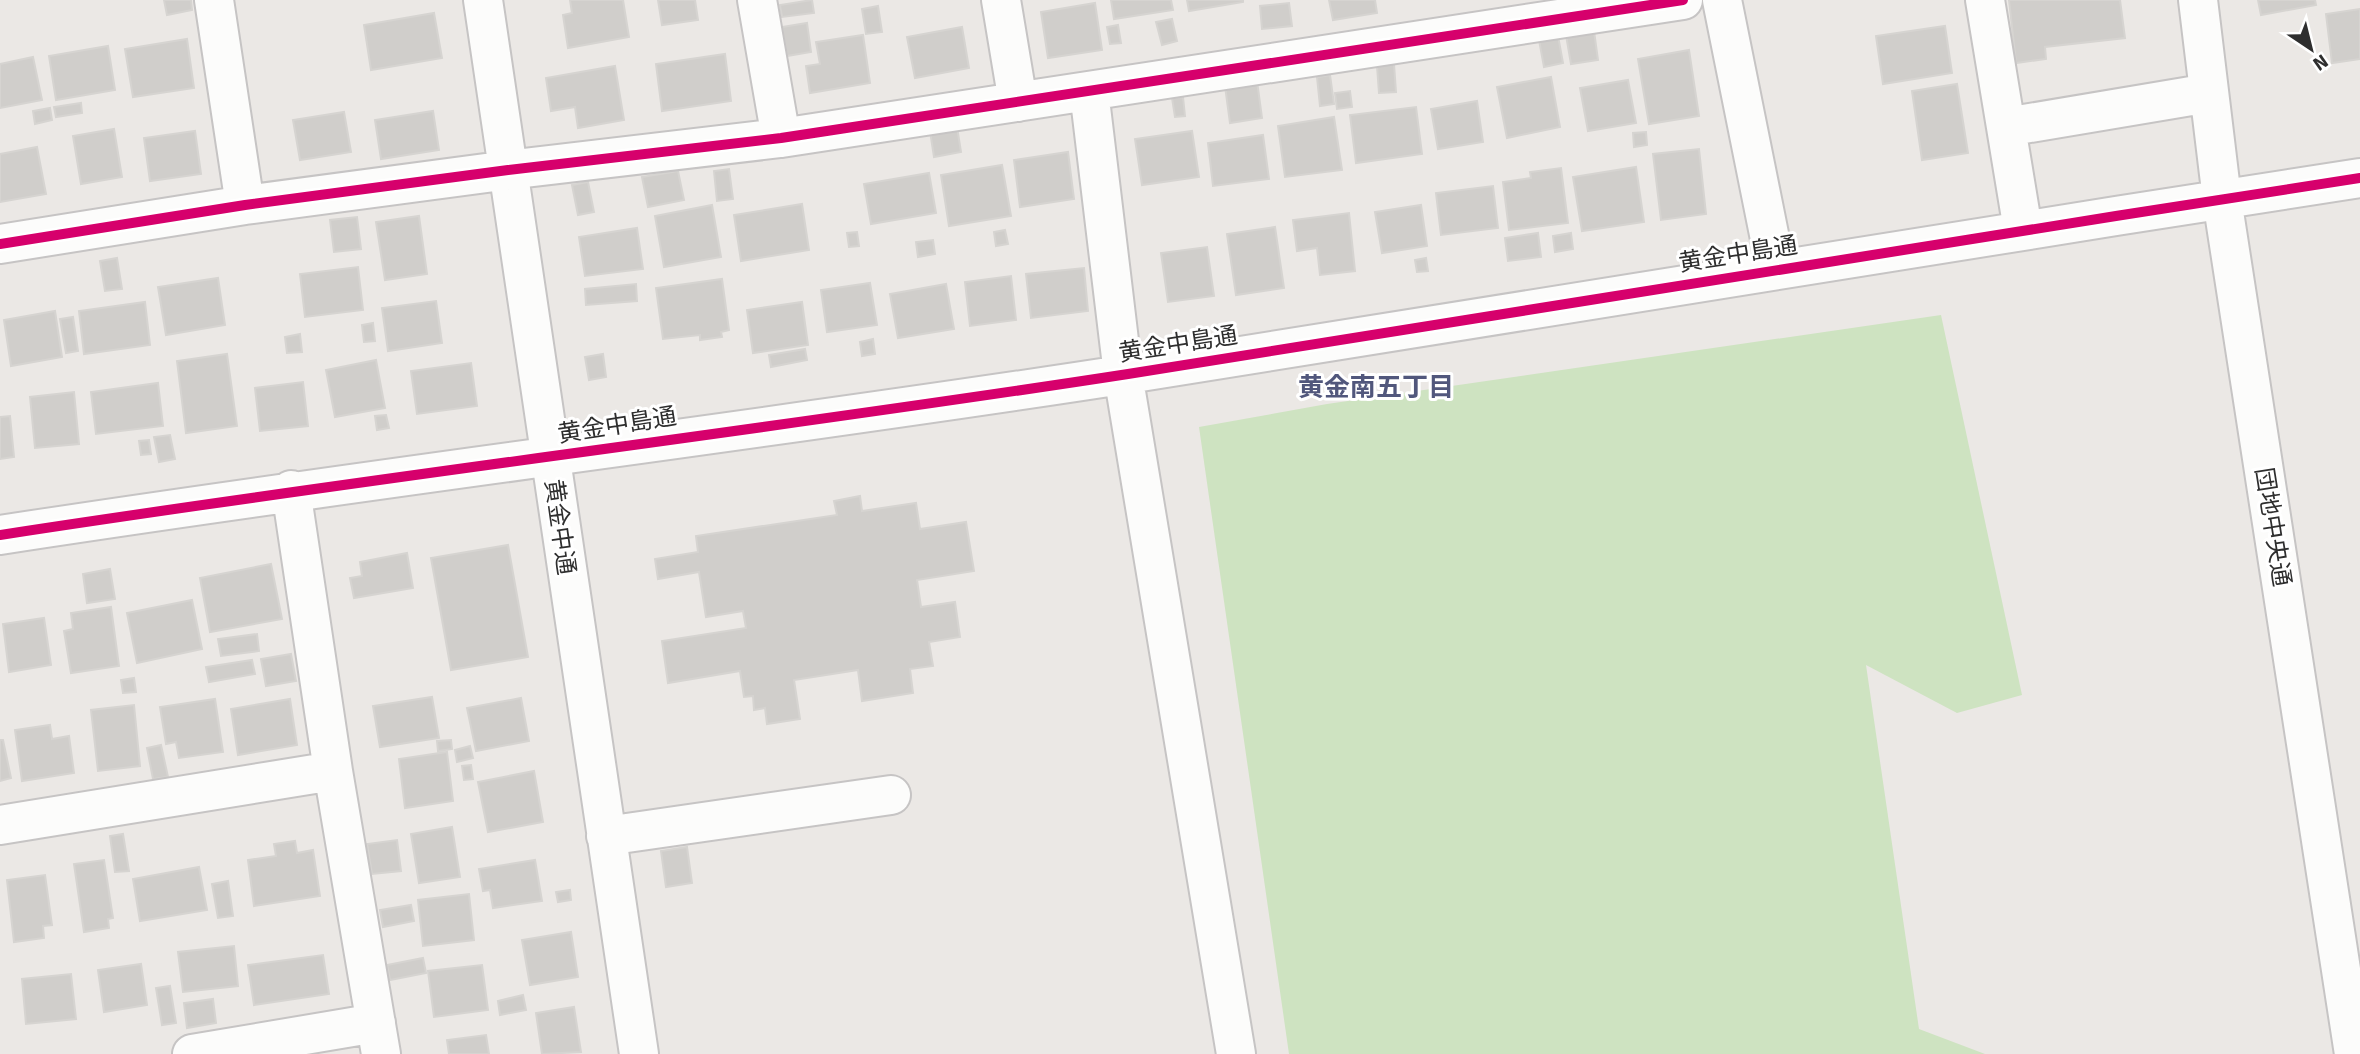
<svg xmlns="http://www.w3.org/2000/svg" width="2360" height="1054" font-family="Signika,'Noto Sans JP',sans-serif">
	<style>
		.green { fill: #cee3c1 }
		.building { fill: #d0cecb; stroke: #d6d4d1; stroke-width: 2 }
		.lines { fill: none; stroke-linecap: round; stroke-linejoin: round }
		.minor-casing { stroke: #c6c4c4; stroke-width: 42 }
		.minor { stroke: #fcfcfb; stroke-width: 38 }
		.cycleway-casing { stroke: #fff; stroke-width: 15 }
		.cycleway { stroke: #d6006c; stroke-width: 10 }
		.labels { text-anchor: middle; stroke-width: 6; stroke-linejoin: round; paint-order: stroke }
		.street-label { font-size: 24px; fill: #2e2e2e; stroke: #fff }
		.neighbourhood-label { font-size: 26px; font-weight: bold; fill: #51577c; stroke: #fff }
	</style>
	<rect width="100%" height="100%" fill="#ebe8e5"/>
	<path class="green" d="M1941,315L2022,695L1957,713L1866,665L1919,1029L1985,1054H1289L1199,427L1327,404Z"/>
	<path class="building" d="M164,0H191L192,10L167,15Z
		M570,0H623L629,37L568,48L563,15L572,13Z
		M658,0H695L698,20L662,25Z
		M812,0L814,13L782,17L780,5Z
		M1111,0H1171L1173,10L1114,19Z
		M1187,0H1243V2L1189,11Z
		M1329,0H1375L1377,13L1333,20Z
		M2009,0H2120L2125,38L2045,47L2046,59L2016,63Z
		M2258,0H2315L2316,5L2261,15Z
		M1095,3L1102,50L1048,58L1041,12Z
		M1289,3L1292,26L1262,29L1260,6Z
		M878,6L882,32L866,34L862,9Z
		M2360,9V59L2332,63L2326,14Z
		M434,13L442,58L371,70L364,25Z
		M1172,19L1177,41L1162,45L1156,22Z
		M807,23L811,52L787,56L782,27Z
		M1118,25L1121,43L1110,44L1107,27Z
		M1945,26L1952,73L1883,84L1876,36Z
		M962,27L969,68L915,78L907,37Z
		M1594,31L1598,60L1571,64L1566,35Z
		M863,35L870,83L810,93L806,66L820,64L816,42Z
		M1558,36L1563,63L1544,67L1539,40Z
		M187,39L194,88L133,97L125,49Z
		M108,46L115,90L56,100L49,56Z
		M1689,50L1699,116L1649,124L1638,59Z
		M725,54L731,101L662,111L656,64Z
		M33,57L42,100L0,108V64Z
		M1394,64L1396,92L1379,93L1377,66Z
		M615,66L624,120L578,128L575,107L551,111L546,78Z
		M1330,75L1334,104L1320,106L1317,77Z
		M1551,77L1560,127L1507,138L1497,87Z
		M1628,80L1636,123L1588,131L1580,88Z
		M1257,81L1262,118L1230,123L1225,86Z
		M1957,84L1968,153L1922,160L1912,91Z
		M1350,91L1352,107L1337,109L1335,93Z
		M1183,97L1185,116L1175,117L1172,98Z
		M1477,101L1483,142L1438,149L1431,109Z
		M81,103L82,113L56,117L54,107Z
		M1416,107L1422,154L1356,163L1350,115Z
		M50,108L52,120L35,124L33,111Z
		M433,111L439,150L381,159L375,120Z
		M344,112L351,152L300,160L293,120Z
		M1334,117L1342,170L1285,177L1278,126Z
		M957,127L961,152L934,157L930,131Z
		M114,129L122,177L81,184L73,136Z
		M195,131L201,174L150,181L144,138Z
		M1192,131L1199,177L1142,185L1135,139Z
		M1646,132L1647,145L1634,147L1633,133Z
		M1263,135L1269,179L1213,186L1208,143Z
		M37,147L46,194L0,202V154Z
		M1699,149L1706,214L1661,220L1653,154Z
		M1068,152L1074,199L1020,207L1014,160Z
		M1002,165L1011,216L949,226L941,175Z
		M1636,167L1644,222L1582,231L1573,177Z
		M1561,168L1568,223L1509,230L1503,182L1531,178L1530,172Z
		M729,169L733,199L717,201L714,171Z
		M678,171L684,200L648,207L642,177Z
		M929,173L936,213L871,224L864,184Z
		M588,182L594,212L578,215L572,185Z
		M1493,186L1498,228L1441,235L1436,193Z
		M802,204L809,250L741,261L734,215Z
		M712,205L721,257L664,267L655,216Z
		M1421,205L1427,246L1382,253L1375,212Z
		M1349,213L1355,271L1320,275L1317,248L1297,251L1293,220Z
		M419,216L427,274L385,280L376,222Z
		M357,217L361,249L334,252L330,220Z
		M1275,227L1284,288L1236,295L1227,234Z
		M637,228L643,269L585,276L579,237Z
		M1005,230L1008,244L996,246L994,232Z
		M857,232L859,246L849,247L847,233Z
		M1538,233L1541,257L1508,261L1505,238Z
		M1571,233L1573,249L1555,252L1553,236Z
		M933,240L935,254L918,257L916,242Z
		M1207,247L1214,296L1168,302L1161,253Z
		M117,258L122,289L105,291L100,261Z
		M1426,258L1428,271L1417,272L1415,260Z
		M358,267L363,310L305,317L300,274Z
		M1084,268L1088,311L1031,318L1026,274Z
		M1011,276L1016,320L970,326L965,282Z
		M218,278L225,325L166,335L158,287Z
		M722,279L729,330L721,332L722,337L700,340V335L663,339L656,288Z
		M870,283L877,325L827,332L821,290Z
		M636,284L637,301L586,305L585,289Z
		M946,284L954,329L898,338L890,294Z
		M436,301L442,343L388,351L382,308Z
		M145,302L150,345L84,354L79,311Z
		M802,302L808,345L753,353L747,310Z
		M55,311L62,357L11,366L4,320Z
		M73,317L78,351L66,353L60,319Z
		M373,323L375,341L364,342L362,325Z
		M300,334L302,352L287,353L285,337Z
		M873,339L875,354L862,356L860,342Z
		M805,349L807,360L771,367L769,355Z
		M227,354L237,426L186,433L177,361Z
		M603,354L606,377L589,380L585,357Z
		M376,360L385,408L335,417L326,370Z
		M471,363L477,406L417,414L411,371Z
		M303,382L308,426L260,431L255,388Z
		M158,383L163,426L96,434L91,392Z
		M74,392L79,444L35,448L30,397Z
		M386,415L389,428L377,430L375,416Z
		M10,416L14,457L0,459V417Z
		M170,435L175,459L159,462L154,437Z
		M149,440L151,454L141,455L139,441Z
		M860,496L862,511L916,503L920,529L966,522L974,571L917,580L921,607L955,602L960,637L929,642L933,666L910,669L913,693L862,701L858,670L794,680L800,719L767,724L765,708L754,710L753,696L744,697L740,671L668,683L662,641L746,628L743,611L706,617L699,572L658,579L655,559L698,552L696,536L837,515L834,501Z
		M508,545L528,657L451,670L431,558Z
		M407,553L413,588L354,598L350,578L362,576L360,562Z
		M271,564L282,619L210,632L200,578Z
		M110,569L115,599L87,603L83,574Z
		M192,600L202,649L137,663L127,613Z
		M111,607L119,666L71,673L64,631L73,629L71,613Z
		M44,618L51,665L9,672L3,624Z
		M257,634L259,651L221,656L218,639Z
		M291,654L296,681L266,686L261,659Z
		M252,660L255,674L209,682L206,667Z
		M134,678L136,692L123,693L121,680Z
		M432,697L439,738L380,747L373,706Z
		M521,698L529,741L476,751L467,708Z
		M215,699L223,752L179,758L176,742L166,744L160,707Z
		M290,699L297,745L238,755L231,709Z
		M134,705L140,766L98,771L91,710Z
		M50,725L52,739L69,736L74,773L22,781L15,730Z
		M0,740H3L11,778L0,781Z
		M451,740L452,749L438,751L437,741Z
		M161,745L168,777L153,779L147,748Z
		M470,746L473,758L457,762L455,750Z
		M447,752L453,801L405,808L399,759Z
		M471,765L473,779L464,780L462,766Z
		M534,771L543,822L488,832L478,782Z
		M452,827L460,877L419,883L411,834Z
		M123,834L129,871L115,872L110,836Z
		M397,840L401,871L372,874L367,844Z
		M295,841L297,853L313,850L320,896L254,906L248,860L276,856L274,844Z
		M687,847L692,883L666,887L661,851Z
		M104,860L113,918L108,919L109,928L84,932L74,864Z
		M535,860L542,901L493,908L490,890L483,891L479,869Z
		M199,867L207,910L140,921L133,879Z
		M45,875L52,925L43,926L44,938L14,942L7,880Z
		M228,881L233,916L218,918L212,884Z
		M570,890L571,900L558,902L556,892Z
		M469,894L474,940L423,946L418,900Z
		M411,905L414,921L383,927L380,910Z
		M571,932L578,977L530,985L522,940Z
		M234,946L238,986L183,992L178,952Z
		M323,955L329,994L254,1005L248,965Z
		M423,958L426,973L390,980L387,965Z
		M141,964L147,1005L104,1012L98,970Z
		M482,965L488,1010L434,1017L428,971Z
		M71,974L76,1019L26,1024L22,979Z
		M170,986L176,1023L162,1025L156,988Z
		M523,995L526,1010L500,1015L498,1001Z
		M213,999L216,1023L187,1028L184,1003Z
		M574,1007L581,1052L542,1054L536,1013Z
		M486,1035L489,1054H449L447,1040Z"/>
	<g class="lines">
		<defs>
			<path id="minor" d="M214,0L245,205
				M483,0L639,1054
				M757,0L781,138
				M1001,0L1018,102
				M1722,0L1776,269
				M1985,0L2023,230
				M2198,0L2222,199L2354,1054
				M1089,91L1123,374L1236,1054
				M2006,127L2209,93
				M0,244L245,205L508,170L781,138L1683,0
				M291,490L333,771L381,1054
				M0,535C375,477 753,432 1128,374C1539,310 1949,241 2360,178
				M0,825L333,771
				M606,836L891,795
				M192,1054L376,1023"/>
		</defs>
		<use href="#minor" class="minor-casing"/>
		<use href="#minor" class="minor"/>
		<defs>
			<path id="cycleway" d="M0,244L245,205L508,170L781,138L1683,0
				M0,535C375,477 753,432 1128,374C1539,310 1949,241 2360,178"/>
		</defs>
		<use href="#cycleway" class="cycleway-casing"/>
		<use href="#cycleway" class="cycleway"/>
	</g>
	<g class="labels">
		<g class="street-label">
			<text transform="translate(1738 254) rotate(-9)" y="8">黄金中島通</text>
			<text transform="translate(1178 344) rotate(-9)" y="8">黄金中島通</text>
			<text transform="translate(617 425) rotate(-9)" y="8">黄金中島通</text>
			<text transform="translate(560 527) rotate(82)" y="8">黄金中通</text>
			<text transform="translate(2273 527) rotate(81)" y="8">団地中央通</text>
		</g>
		<g class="neighbourhood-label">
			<text x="1376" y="396">黄金南五丁目</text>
		</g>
	</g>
	<g transform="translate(2311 49) rotate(145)" stroke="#ffffff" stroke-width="5" paint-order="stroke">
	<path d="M0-5L12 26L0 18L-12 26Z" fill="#2e2e2e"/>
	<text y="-10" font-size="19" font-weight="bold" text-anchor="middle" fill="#2e2e2e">N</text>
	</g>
</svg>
